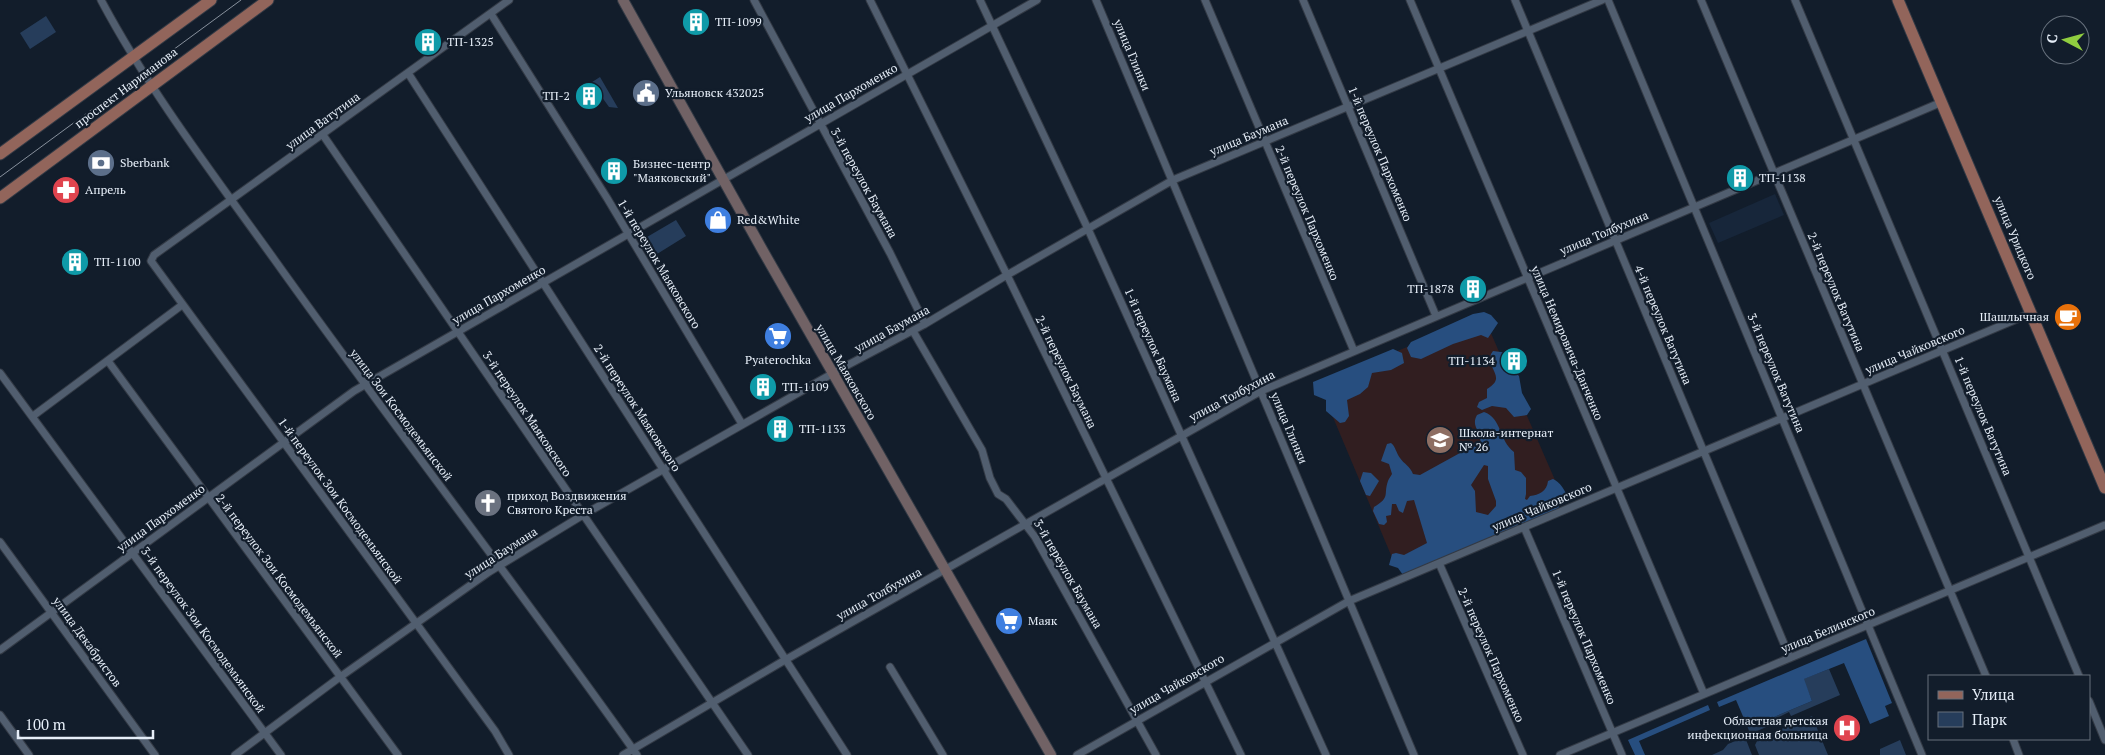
<svg xmlns="http://www.w3.org/2000/svg" width="2105" height="755" font-family="'PT Serif',serif">
	<style>
		.built { fill: #17263a }
		.education { fill: #311e20 }
		.green { fill: #263d5b }
		.forest { fill: #274e7f; fill-rule: evenodd }
		.lines { fill: none; stroke-linecap: round; stroke-linejoin: round }
		.street-casing { stroke: #333a45; stroke-width: 9 }
		.secondary-casing { stroke: #333a45; stroke-width: 12 }
		.primary-casing { stroke: #333a45; stroke-width: 13 }
		.street { stroke: #515e6f; stroke-width: 7 }
		.secondary { stroke: #716265; stroke-width: 10 }
		.primary { stroke: #92655b; stroke-width: 11 }
		.tram { stroke: #88919d; stroke-width: 1 }
		.labels { text-anchor: middle; stroke-width: 4.5; stroke-linejoin: round; paint-order: stroke }
		.poi-label { font-size: 12px; fill: #e6eef8; stroke: #121d2b; text-anchor: start }
		.street-label { font-size: 12px; fill: #e6eef8; stroke: #121d2b }
	</style>
	<rect width="100%" height="100%" fill="#121d2b"/>
	<path class="built" d="M1775,194L1784,215L1718,243L1709,223Z"/>
	<path class="education" d="M1483,315L1562,496L1396,567L1319,384Z"/>
	<path class="green" d="M46,16L56,32L30,49L20,33Z
		M600,77L618,108L609,107L599,93L595,95L589,84Z
		M676,220L686,236L657,254L647,237Z
		M1829,669L1840,695L1791,716L1789,712L1777,718L1778,722L1750,734L1748,728L1812,701L1803,679Z
		M1812,716L1828,755H1759L1755,745L1758,739Z
		M1745,737L1752,755H1712L1723,750L1728,744Z
		M1900,740L1906,755H1880V749Z"/>
	<path class="forest" d="M1484,312L1491,315L1498,323L1488,338L1481,335L1453,344L1421,359L1411,357L1407,348L1411,342L1473,314Z
		M1393,349L1402,353L1404,363L1391,370L1372,373L1368,387L1360,394L1347,400L1349,416L1345,422L1340,423L1326,411V400L1314,395L1313,382Z
		M1493,351L1509,353V366L1519,376L1522,393L1531,409L1527,415L1514,417L1506,408L1492,406L1482,410L1477,407L1479,402L1487,398V389C1507,377 1487,371 1491,354Z
		M1484,412C1502,418 1499,441 1514,452L1515,470L1521,472L1526,478V494L1525,499L1527,500L1530,496C1539,495 1547,491 1548,481L1553,479C1559,481 1567,492 1567,498L1561,502L1558,509L1403,575L1398,568L1389,565L1392,554L1396,553L1404,555L1427,543L1414,500L1407,501L1403,513L1399,511L1396,504H1392L1391,515L1386,516L1387,522L1384,525L1379,524L1373,511L1374,507C1391,497 1383,495 1388,481C1389,478 1391,476 1392,474L1389,464L1381,461L1387,444L1391,443C1396,447 1396,453 1400,458C1404,464 1410,466 1413,474L1420,475L1469,448L1480,445C1483,433 1470,427 1477,415ZM1484,465L1488,466V479L1496,501V506L1488,515L1476,512L1475,491L1471,485Z
		M1363,472L1371,473L1379,481L1370,496L1366,495L1360,481Z
		M1866,639L1892,703L1885,706L1889,716L1870,724L1844,663L1804,679L1812,701L1748,728L1736,700L1719,707L1717,702Z
		M1708,705L1710,710L1639,741L1645,755H1635L1628,740Z"/>
	<g class="lines">
		<defs>
			<path id="street" d="M101,0C150,92 213,174 274,259C393,426 519,588 637,755
				M509,0L154,255L151,261L495,731L509,755
				M754,0L890,253L925,324
				M870,0L1007,275L1241,755
				M980,0L1088,229L1326,755
				M1096,0L1414,755
				M1205,0L1354,351
				M1303,0L1436,316
				M1410,0L1704,694
				M1515,0L1790,658
				M1608,0L1922,755
				M1701,0L1986,676
				M1795,0L2079,676
				M491,14L607,198L742,424
				M408,73L847,755
				M323,135L748,755
				M913,331L982,450L990,478L998,494L1006,499L1035,537L1156,755
				M108,361L398,755
				M0,373L281,755
				M33,416L182,305
				M1524,527L1622,755
				M0,542L155,755
				M1439,563L1523,755
				M0,650L354,391L1037,0
				M890,667L943,755
				M2089,701L2105,740
				M0,715L29,755
				M2013,739L2019,755
				M235,755L340,677L489,572L583,515L844,367L925,324L1007,275L1173,180L1602,0
				M623,755L785,660L1261,391L1942,102
				M1077,755L1349,601L2031,313
				M1560,755L2105,525"/>
			<path id="secondary" d="M623,0L763,251L1051,755"/>
			<path id="primary" d="M1898,0L2105,488
				M0,154L211,0
				M0,198L268,0"/>
		</defs>
		<use href="#street" class="street-casing"/>
		<use href="#secondary" class="secondary-casing"/>
		<use href="#primary" class="primary-casing"/>
		<use href="#street" class="street"/>
		<use href="#secondary" class="secondary"/>
		<use href="#primary" class="primary"/>
		<path class="tram" d="M0,177L241,0"/>
	</g>
	<defs>
		<symbol id="building-disc" viewBox="-11 -11 22 22"><circle r="9.5" fill="#0f9aa8" stroke="#121d2b"/><path d="M-4-6H4V6H1V3H-1V6H-4ZM-2.5-4.3h1.7v1.8h-1.7ZM.8-4.3h1.7v1.8H.8ZM-2.5-1h1.7V.8h-1.7ZM.8-1h1.7V.8H.8Z" fill="#fff"/></symbol>
		<symbol id="civic-disc" viewBox="-11 -11 22 22"><circle r="9.5" fill="#5c6f8a" stroke="#121d2b"/><path d="M-.6-6.5H3V-4.5H.6V-3L4-1V1h2V6H-6V1h2V-1L-.6-3ZM-1.2 2.5V6h2.4V2.5Z" fill="#fff"/></symbol>
		<symbol id="bank-disc" viewBox="-11 -11 22 22"><circle r="9.5" fill="#5c6f8a" stroke="#121d2b"/><path d="M-6-4H6V4H-6ZM0-2.3a2.3 2.3 0 1 0 0 4.6a2.3 2.3 0 1 0 0-4.6Z" fill="#fff"/></symbol>
		<symbol id="pharmacy-disc" viewBox="-11 -11 22 22"><circle r="9.5" fill="#e0444e" stroke="#121d2b"/><path d="M-2-6h4v4h4v4h-4v4h-4v-4h-4v-4h4Z" fill="#fff"/></symbol>
		<symbol id="shop-disc" viewBox="-11 -11 22 22"><circle r="9.5" fill="#3f7fe0" stroke="#121d2b"/><path d="M-5-2.5h2.3a2.7 3.5 0 0 1 5.4 0H5L5.5 6h-11ZM-1.5-2.5h3a1.5 2.3 0 0 0-3 0Z" fill="#fff"/></symbol>
		<symbol id="cafe-disc" viewBox="-11 -11 22 22"><circle r="9.5" fill="#e8710a" stroke="#121d2b"/><path d="M-5.5-4.5H6V0H3Q3 3.5 0 3.5H-2.5Q-5.5 3.5-5.5 0ZM3-3.2v2h1.7v-2ZM-6 4.5H4V6H-6Z" fill="#fff"/></symbol>
		<symbol id="supermarket-disc" viewBox="-11 -11 22 22"><circle r="9.5" fill="#3f7fe0" stroke="#121d2b"/><path d="M-6-5.5h2.5l.6 2H6L4.5 2H-2.5L-4.4-4H-6ZM-1.5 3.2a1.3 1.3 0 1 0 .1 0ZM3 3.2a1.3 1.3 0 1 0 .1 0Z" fill="#fff"/></symbol>
		<symbol id="school-disc" viewBox="-11 -11 22 22"><circle r="9.5" fill="#8d6e63" stroke="#121d2b"/><path d="M0-5L7-2L0 1L-7-2ZM-4 1L0 2.5L4 1V4Q0 6-4 4Z" fill="#fff"/></symbol>
		<symbol id="church-disc" viewBox="-11 -11 22 22"><circle r="9.5" fill="#6b7280" stroke="#121d2b"/><path d="M-1.2-6h2.4v3.5h3.3v2.4h-3.3V6h-2.4V-.1h-3.3v-2.4h3.3Z" fill="#fff"/></symbol>
		<symbol id="hospital-disc" viewBox="-11 -11 22 22"><circle r="9.5" fill="#e0444e" stroke="#121d2b"/><path d="M-5-5h3v3.5h4V-5h3V5h-3V1.5h-4V5h-3Z" fill="#fff"/></symbol>
	</defs>
	<g fill-rule="evenodd">
		<use href="#building-disc" x="680" y="6" width="32" height="32"/>
		<use href="#building-disc" x="412" y="26" width="32" height="32"/>
		<use href="#civic-disc" x="630" y="77" width="32" height="32"/>
		<use href="#building-disc" x="573" y="80" width="32" height="32"/>
		<use href="#bank-disc" x="85" y="147" width="32" height="32"/>
		<use href="#building-disc" x="598" y="155" width="32" height="32"/>
		<use href="#building-disc" x="1724" y="162" width="32" height="32"/>
		<use href="#pharmacy-disc" x="50" y="174" width="32" height="32"/>
		<use href="#shop-disc" x="702" y="204" width="32" height="32"/>
		<use href="#building-disc" x="59" y="246" width="32" height="32"/>
		<use href="#building-disc" x="1457" y="273" width="32" height="32"/>
		<use href="#cafe-disc" x="2052" y="301" width="32" height="32"/>
		<use href="#supermarket-disc" x="762" y="320" width="32" height="32"/>
		<use href="#building-disc" x="1498" y="345" width="32" height="32"/>
		<use href="#building-disc" x="747" y="371" width="32" height="32"/>
		<use href="#building-disc" x="764" y="413" width="32" height="32"/>
		<use href="#school-disc" x="1424" y="424" width="32" height="32"/>
		<use href="#church-disc" x="472" y="487" width="32" height="32"/>
		<use href="#supermarket-disc" x="993" y="605" width="32" height="32"/>
		<use href="#hospital-disc" x="1831" y="712" width="32" height="32"/>
	</g>
	<g class="labels">
		<g class="poi-label">
			<text x="715" y="26">ТП-1099</text>
			<text x="447" y="46">ТП-1325</text>
			<text x="665" y="97">Ульяновск 432025</text>
			<text x="570" y="100" text-anchor="end">ТП-2</text>
			<text x="120" y="167">Sberbank</text>
			<text x="633" y="168">Бизнес-центр<tspan x="633" dy="14">"Маяковский"</tspan></text>
			<text x="1759" y="182">ТП-1138</text>
			<text x="85" y="194">Апрель</text>
			<text x="737" y="224">Red&amp;White</text>
			<text x="94" y="266">ТП-1100</text>
			<text x="1454" y="293" text-anchor="end">ТП-1878</text>
			<text x="2049" y="321" text-anchor="end">Шашлычная</text>
			<text x="778" y="364" text-anchor="middle">Pyaterochka</text>
			<text x="1495" y="365" text-anchor="end">ТП-1134</text>
			<text x="782" y="391">ТП-1109</text>
			<text x="799" y="433">ТП-1133</text>
			<text x="1459" y="437">Школа-интернат<tspan x="1459" dy="14">№ 26</tspan></text>
			<text x="507" y="500">приход Воздвижения<tspan x="507" dy="14">Святого Креста</tspan></text>
			<text x="1028" y="625">Маяк</text>
			<text x="1828" y="725" text-anchor="end">Областная детская<tspan x="1828" dy="14">инфекционная больница</tspan></text>
		</g>
		<g class="street-label">
			<text transform="translate(1132 55) rotate(67)" y="4">улица Глинки</text>
			<text transform="translate(126 88) rotate(-37)" y="4">проспект Нариманова</text>
			<text transform="translate(851 93) rotate(-30)" y="4">улица Пархоменко</text>
			<text transform="translate(323 121) rotate(-36)" y="4">улица Ватутина</text>
			<text transform="translate(1249 136) rotate(-23)" y="4">улица Баумана</text>
			<text transform="translate(1380 154) rotate(67)" y="4">1-й переулок Пархоменко</text>
			<text transform="translate(864 183) rotate(61)" y="4">3-й переулок Баумана</text>
			<text transform="translate(1307 213) rotate(67)" y="4">2-й переулок Пархоменко</text>
			<text transform="translate(1604 233) rotate(-23)" y="4">улица Толбухина</text>
			<text transform="translate(2015 238) rotate(67)" y="4">улица Урицкого</text>
			<text transform="translate(659 264) rotate(59)" y="4">1-й переулок Маяковского</text>
			<text transform="translate(1836 292) rotate(67)" y="4">2-й переулок Ватутина</text>
			<text transform="translate(499 295) rotate(-30)" y="4">улица Пархоменко</text>
			<text transform="translate(1663 325) rotate(67)" y="4">4-й переулок Ватутина</text>
			<text transform="translate(892 329) rotate(-29)" y="4">улица Баумана</text>
			<text transform="translate(1567 343) rotate(67)" y="4">улица Немировича-Данченко</text>
			<text transform="translate(1153 345) rotate(66)" y="4">1-й переулок Баумана</text>
			<text transform="translate(1915 350) rotate(-23)" y="4">улица Чайковского</text>
			<text transform="translate(846 372) rotate(60)" y="4">улица Маяковского</text>
			<text transform="translate(1066 372) rotate(64)" y="4">2-й переулок Баумана</text>
			<text transform="translate(1776 373) rotate(67)" y="4">3-й переулок Ватутина</text>
			<text transform="translate(1232 396) rotate(-28)" y="4">улица Толбухина</text>
			<text transform="translate(637 408) rotate(57)" y="4">2-й переулок Маяковского</text>
			<text transform="translate(527 414) rotate(56)" y="4">3-й переулок Маяковского</text>
			<text transform="translate(401 415) rotate(53)" y="4">улица Зои Космодемьянской</text>
			<text transform="translate(1983 416) rotate(67)" y="4">1-й переулок Ватутина</text>
			<text transform="translate(1289 428) rotate(67)" y="4">улица Глинки</text>
			<text transform="translate(340 501) rotate(54)" y="4">1-й переулок Зои Космодемьянской</text>
			<text transform="translate(1542 507) rotate(-23)" y="4">улица Чайковского</text>
			<text transform="translate(161 518) rotate(-36)" y="4">улица Пархоменко</text>
			<text transform="translate(501 553) rotate(-33)" y="4">улица Баумана</text>
			<text transform="translate(1068 574) rotate(60)" y="4">3-й переулок Баумана</text>
			<text transform="translate(279 576) rotate(53)" y="4">2-й переулок Зои Космодемьянской</text>
			<text transform="translate(879 594) rotate(-29)" y="4">улица Толбухина</text>
			<text transform="translate(203 630) rotate(54)" y="4">3-й переулок Зои Космодемьянской</text>
			<text transform="translate(1828 630) rotate(-23)" y="4">улица Белинского</text>
			<text transform="translate(1584 637) rotate(67)" y="4">1-й переулок Пархоменко</text>
			<text transform="translate(87 642) rotate(54)" y="4">улица Декабристов</text>
			<text transform="translate(1491 655) rotate(66)" y="4">2-й переулок Пархоменко</text>
			<text transform="translate(1177 684) rotate(-30)" y="4">улица Чайковского</text>
		</g>
	</g>
	<rect x="1928" y="675" width="162" height="65" fill="#121d2b" stroke="#67717d"/>
	<rect x="1938" y="691" width="25" height="8" fill="#92655b" stroke="#67717d"/>
	<text x="1972" y="700" font-size="15" fill="#e6eef8">Улица</text>
	<rect x="1938" y="712" width="25" height="15" fill="#263d5b" stroke="#67717d"/>
	<text x="1972" y="725" font-size="15" fill="#e6eef8">Парк</text>
	<g transform="translate(2065 40) rotate(276)"><circle r="24" fill="#121d2b" stroke="#67717d"/>
	<path d="M0-4L9 19L0 12L-9 19Z" fill="#90cd40"/>
	<text y="-8" font-size="14" font-weight="bold" text-anchor="middle" fill="#e6eef8">С</text>
	</g>
	<path d="M18 730v8h135v-8" fill="none" stroke="#e6eef8" stroke-width="2.5"/>
	<text x="25" y="730" font-size="15" fill="#e6eef8" stroke="#121d2b" stroke-width="4" paint-order="stroke">100 m</text>
</svg>
